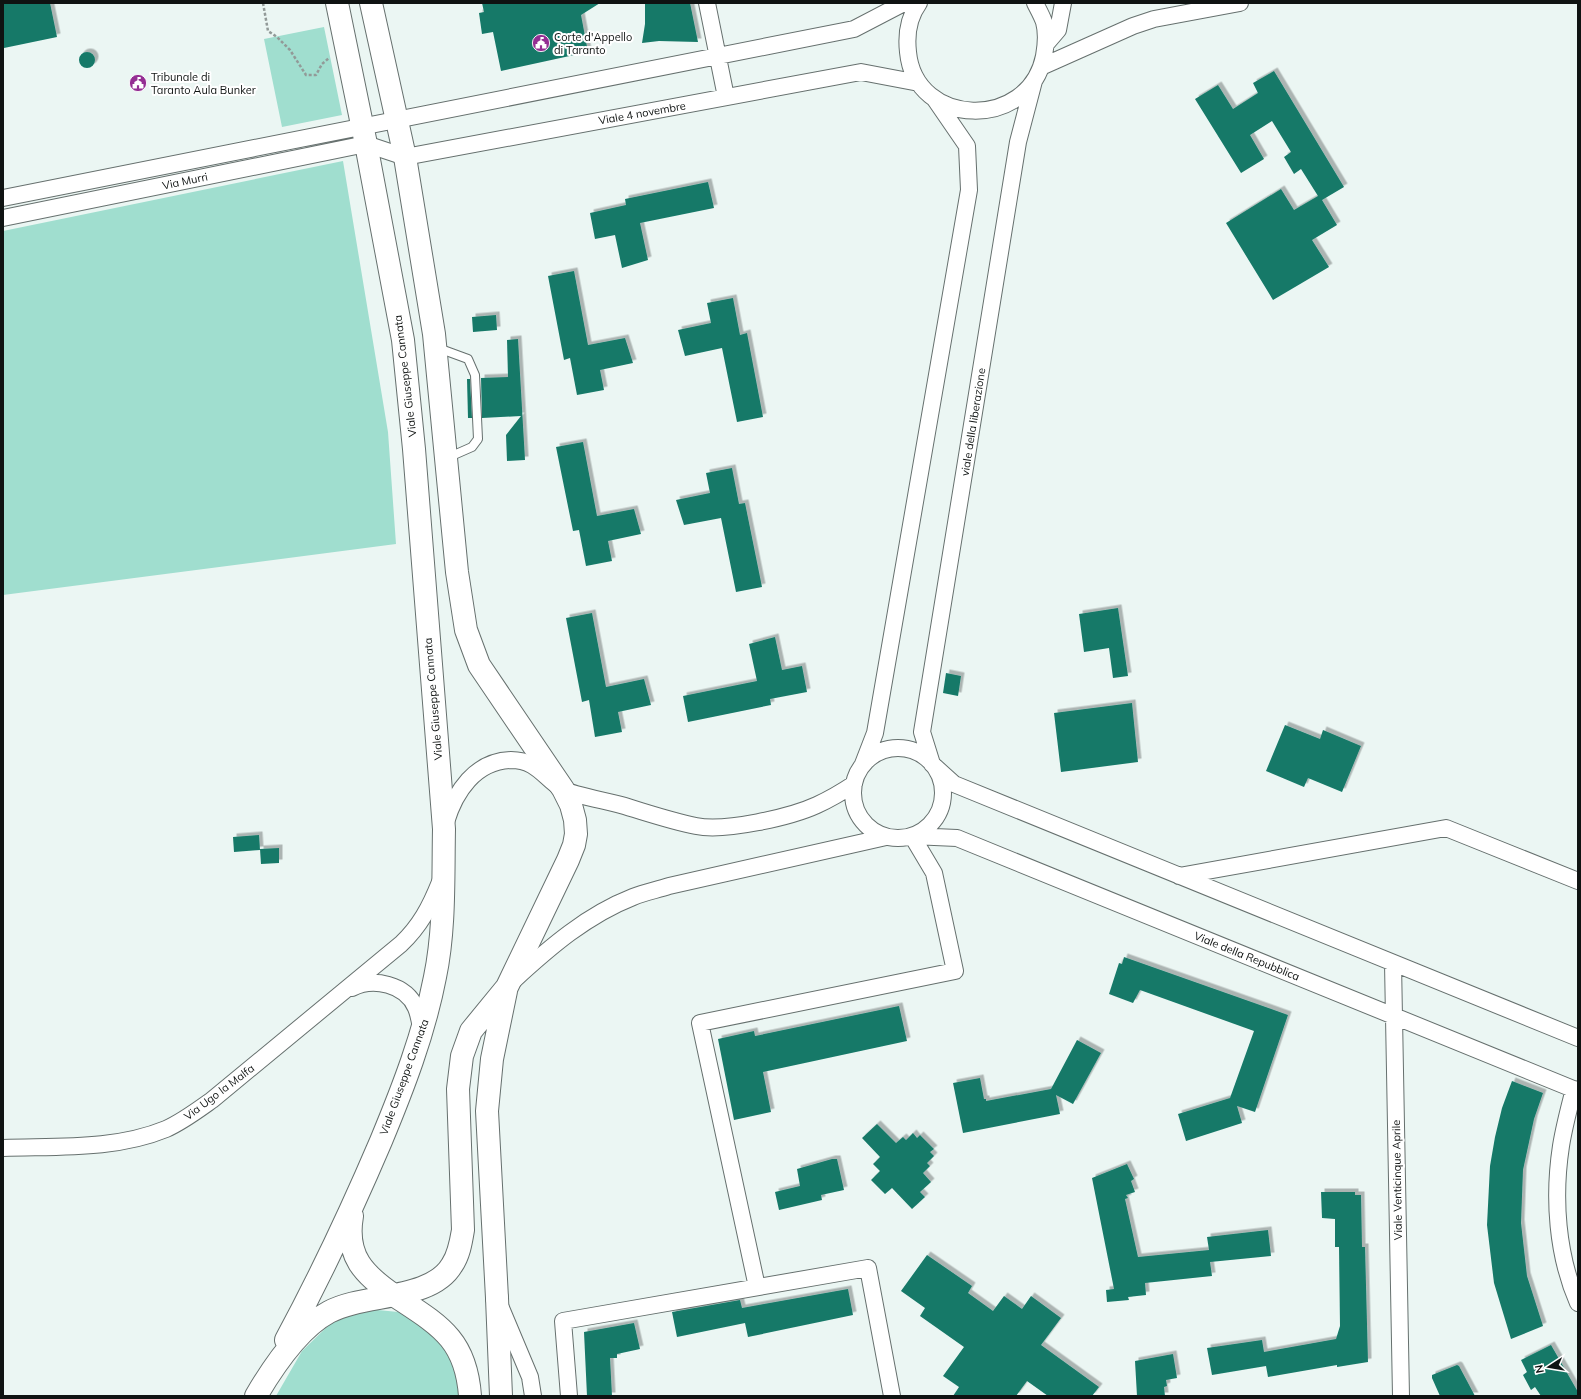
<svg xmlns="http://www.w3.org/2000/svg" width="1581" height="1399" font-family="Mulish,sans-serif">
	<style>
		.green { fill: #a0decf }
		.building { fill: #157968; filter: url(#shadow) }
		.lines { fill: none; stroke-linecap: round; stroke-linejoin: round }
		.lane-casing { stroke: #66706e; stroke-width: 10 }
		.street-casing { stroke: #66706e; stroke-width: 18 }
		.secondary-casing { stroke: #66706e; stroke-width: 24 }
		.highway-casing { stroke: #66706e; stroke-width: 24 }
		.path { stroke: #929a98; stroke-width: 2.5; stroke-dasharray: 3 2; stroke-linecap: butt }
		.lane { stroke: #fff; stroke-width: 8 }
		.street { stroke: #fff; stroke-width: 16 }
		.secondary { stroke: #fff; stroke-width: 22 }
		.highway { stroke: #fff; stroke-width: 22 }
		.labels { text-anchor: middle; stroke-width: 4; stroke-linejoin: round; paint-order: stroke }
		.poi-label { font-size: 11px; fill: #0f1312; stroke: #fff; text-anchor: start }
		.street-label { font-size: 11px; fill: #0f1312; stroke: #fff }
	</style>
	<defs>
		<filter id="shadow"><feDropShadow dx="3.5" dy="-3.5" stdDeviation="0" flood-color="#0004"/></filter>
	</defs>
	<rect width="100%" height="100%" fill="#ebf6f3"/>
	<path class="green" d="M324,27L342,115L282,127L264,39Z
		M343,161L388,432L396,544L3,595V231Z
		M368,1309L408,1313L441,1336L452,1358L460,1396H276L302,1351L332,1322Z"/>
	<path class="building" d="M3,3H50L57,37L4,48Z
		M482,3H600L581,15L588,52L501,71L493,32L482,34L479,13L484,12Z
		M645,3H690L698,42L659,41L642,43L645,24Z
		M79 60a8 8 0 1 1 16 0a8 8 0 1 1-16 0Z
		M1274,71L1344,187L1322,200L1337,225L1312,240L1329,267L1273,300L1226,223L1281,189L1294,210L1318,196L1301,169L1294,174L1284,157L1291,152L1272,121L1250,135L1264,159L1241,173L1195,99L1218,85L1233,109L1258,93L1253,83Z
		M708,182L714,208L640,223L648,260L622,268L615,235L595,239L590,213L626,205L625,199Z
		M574,271L588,345L625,338L633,363L600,370L604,390L577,395L570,358L564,360L548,276Z
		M733,298L740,335L747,333L763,417L737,422L722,348L685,356L678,330L711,323L707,303Z
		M496,315L497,330L473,332L472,317Z
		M518,339L525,460L507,461L506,435L521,416L482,418L481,378L508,377L507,340Z
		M467,379H470L472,418H468Z
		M583,442L597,516L634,509L641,534L608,541L612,561L586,566L579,530L573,531L556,447Z
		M732,468L739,504L745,503L762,587L736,592L721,518L684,525L676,500L710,493L706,473Z
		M1118,608L1128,676L1113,678L1109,648L1084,652L1079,614Z
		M592,613L606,687L644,679L651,705L618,712L622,732L595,737L589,700L582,702L566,618Z
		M775,637L782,670L802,666L807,692L770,699L771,705L688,722L683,696L757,681L749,644Z
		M946,673L961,676L958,696L943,693Z
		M1132,703L1138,762L1061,772L1054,713Z
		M1285,725L1320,739L1323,730L1361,746L1342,792L1308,778L1304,787L1266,771Z
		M259,835L260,850L234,852L233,837Z
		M279,848V863L261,864L260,849Z
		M1124,957L1288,1015L1255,1112L1237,1106L1242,1123L1186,1141L1178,1114L1230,1098L1254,1031L1140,990L1133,1003L1109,994L1119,963L1122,964Z
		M899,1006L907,1041L763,1072L771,1112L734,1120L718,1039L754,1031L755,1036Z
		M1077,1040L1101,1053L1073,1104L1056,1095L1060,1114L963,1133L953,1083L980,1078L984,1099H986V1101L1051,1089Z
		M1512,1081L1543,1093L1534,1119L1523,1170L1521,1223L1527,1276L1543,1326L1511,1339L1494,1283L1487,1225L1490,1166L1495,1137L1502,1108Z
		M877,1124L896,1143L903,1137L906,1140L913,1133L917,1138L920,1135L934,1149L930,1152L934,1156L927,1163L930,1166L923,1173L931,1182L920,1192L925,1197L912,1209L892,1188L885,1194L871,1180L880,1171L873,1164L880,1157L862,1138Z
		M832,1159H837L844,1190L821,1195L822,1200L779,1210L775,1192L800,1186L797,1169Z
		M1127,1164L1134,1179L1131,1181L1135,1192L1126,1195L1128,1198L1125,1199L1138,1257L1209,1250L1207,1237L1268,1230L1271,1256L1210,1262L1212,1276L1145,1283L1146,1295L1128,1297L1129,1300L1107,1302L1106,1290L1114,1289L1092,1178Z
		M1321,1192H1355V1195H1361L1362,1247H1365L1368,1362L1337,1367V1365L1268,1377L1266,1366L1212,1375L1207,1348L1262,1340L1264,1352L1336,1339L1340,1326L1339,1247H1335V1219L1322,1218Z
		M927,1255L972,1286L968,1293L993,1311L1004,1296L1022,1309L1031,1296L1061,1318L1041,1345L1099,1387L1092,1396H1048L1027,1381L1016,1396H953L959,1387L943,1376L964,1347L920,1316L925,1308L901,1291Z
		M848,1289L853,1315L748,1337L745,1323L677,1337L672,1312L740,1300L742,1308Z
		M634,1323L640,1349L617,1354V1358H610L612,1396H587L584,1332Z
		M1551,1345L1578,1392V1396H1541L1535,1387L1531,1390L1523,1375L1527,1372L1521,1360Z
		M1173,1354L1177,1378L1166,1380L1167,1386L1164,1387L1165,1396H1137L1135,1361Z
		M1457,1365L1459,1366L1475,1396H1440L1432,1378V1375Z"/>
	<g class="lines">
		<defs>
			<path id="lane" d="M438,348L468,359L475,375L478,439L472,447L447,458"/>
			<path id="street" d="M707,3L726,97
				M919,3C908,18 906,34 908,52C915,128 1029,131 1044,56C1046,45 1047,33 1044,22C1042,16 1038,9 1035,3
				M1046,44L1058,30L1063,3
				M1041,67L1133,26L1154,19L1240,3
				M1034,81L1018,142L922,732L932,764L954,784L1578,1038
				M3,198L854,29L904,3
				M3,218L366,144L405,157L861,72L919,83
				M853 793a45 45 0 1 1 90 0a45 45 0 1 1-90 0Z
				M863,764L875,733L969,190L967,146L934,98
				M446,822C455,792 475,761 511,760C537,760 544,778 562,789C573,795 607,801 621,805C645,812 671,821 696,826C725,832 791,817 817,805C830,799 842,792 854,784
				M912,836L957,838L1578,1091
				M1179,876L1446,828L1578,881
				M1393,963L1401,1396
				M514,980C550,947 587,915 633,897C645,892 657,890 669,886L886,837
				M352,988C373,977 406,984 416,1008C419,1015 420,1022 421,1029
				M1574,1089C1569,1108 1564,1127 1561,1146C1553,1198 1557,1255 1578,1303
				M3,1148C57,1146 115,1150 166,1129C182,1122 198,1110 212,1100L401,944C420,926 430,907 440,882
				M757,1287L700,1023L955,971L934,873L912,836
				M501,1308L530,1377L533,1396
				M569,1396L563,1321L868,1268L892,1396"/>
			<path id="secondary" d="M352,1216C345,1256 364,1275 395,1296
				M497,1298L487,1111L492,1059L506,991
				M286,1340C321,1275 352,1209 381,1141C403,1088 424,1034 435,977C445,929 443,878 444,829L414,449L403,340L366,144L337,3
				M256,1396C273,1367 299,1328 329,1312C364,1293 431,1301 452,1265C459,1255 461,1242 463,1230L458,1089L462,1056L471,1031L507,987L568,860L574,845L576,834L575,820L571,805L563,789L479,665L466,630L457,572L434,334L405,157L371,3"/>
			<path id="highway" d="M395,1296C439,1325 466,1339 470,1396
				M497,1298L501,1396"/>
		</defs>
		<use href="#lane" class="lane-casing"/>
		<use href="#street" class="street-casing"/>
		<use href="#secondary" class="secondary-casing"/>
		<use href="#highway" class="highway-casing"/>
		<path class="path" d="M263,3L268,31L277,37L290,50L306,75H316L322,64L329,58"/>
		<use href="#lane" class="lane"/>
		<use href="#street" class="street"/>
		<use href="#secondary" class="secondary"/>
		<use href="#highway" class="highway"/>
	</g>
	<defs>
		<symbol id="civic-disc" viewBox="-11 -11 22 22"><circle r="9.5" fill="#942e93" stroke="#fff"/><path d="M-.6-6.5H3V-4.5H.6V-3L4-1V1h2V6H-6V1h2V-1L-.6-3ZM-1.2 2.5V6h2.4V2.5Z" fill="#fff"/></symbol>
	</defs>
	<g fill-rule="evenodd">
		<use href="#civic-disc" x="531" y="33" width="20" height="20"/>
		<use href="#civic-disc" x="128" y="73" width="20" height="20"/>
	</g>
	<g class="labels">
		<g class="poi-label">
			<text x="554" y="41">Corte d'Appello<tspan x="554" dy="13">di Taranto</tspan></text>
			<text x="151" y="81">Tribunale di<tspan x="151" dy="13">Taranto Aula Bunker</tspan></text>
		</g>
		<g class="street-label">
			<text transform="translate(642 113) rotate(-10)" y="4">Viale 4 novembre</text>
			<text transform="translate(185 181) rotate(-12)" y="4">Via Murri</text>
			<text transform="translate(405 376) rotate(-97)" y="4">Viale Giuseppe Cannata</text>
			<text transform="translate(973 422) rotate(-81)" y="4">viale della liberazione</text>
			<text transform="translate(433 699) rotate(-95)" y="4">Viale Giuseppe Cannata</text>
			<text transform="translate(1247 956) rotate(22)" y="4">Viale della Repubblica</text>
			<text transform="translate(404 1077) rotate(-70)" y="4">Viale Giuseppe Cannata</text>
			<text transform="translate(219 1092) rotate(-37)" y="4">Via Ugo la Malfa</text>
			<text transform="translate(1397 1180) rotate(-91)" y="4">Viale Venticinque Aprile</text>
		</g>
	</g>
	<rect width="1581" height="1399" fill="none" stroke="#0f1312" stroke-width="8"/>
	<g transform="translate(1549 1367) rotate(258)" stroke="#ffffff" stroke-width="3" paint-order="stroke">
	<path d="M0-3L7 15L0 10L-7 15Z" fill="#0f1312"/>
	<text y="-6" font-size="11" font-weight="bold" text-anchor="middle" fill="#0f1312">N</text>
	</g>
</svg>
